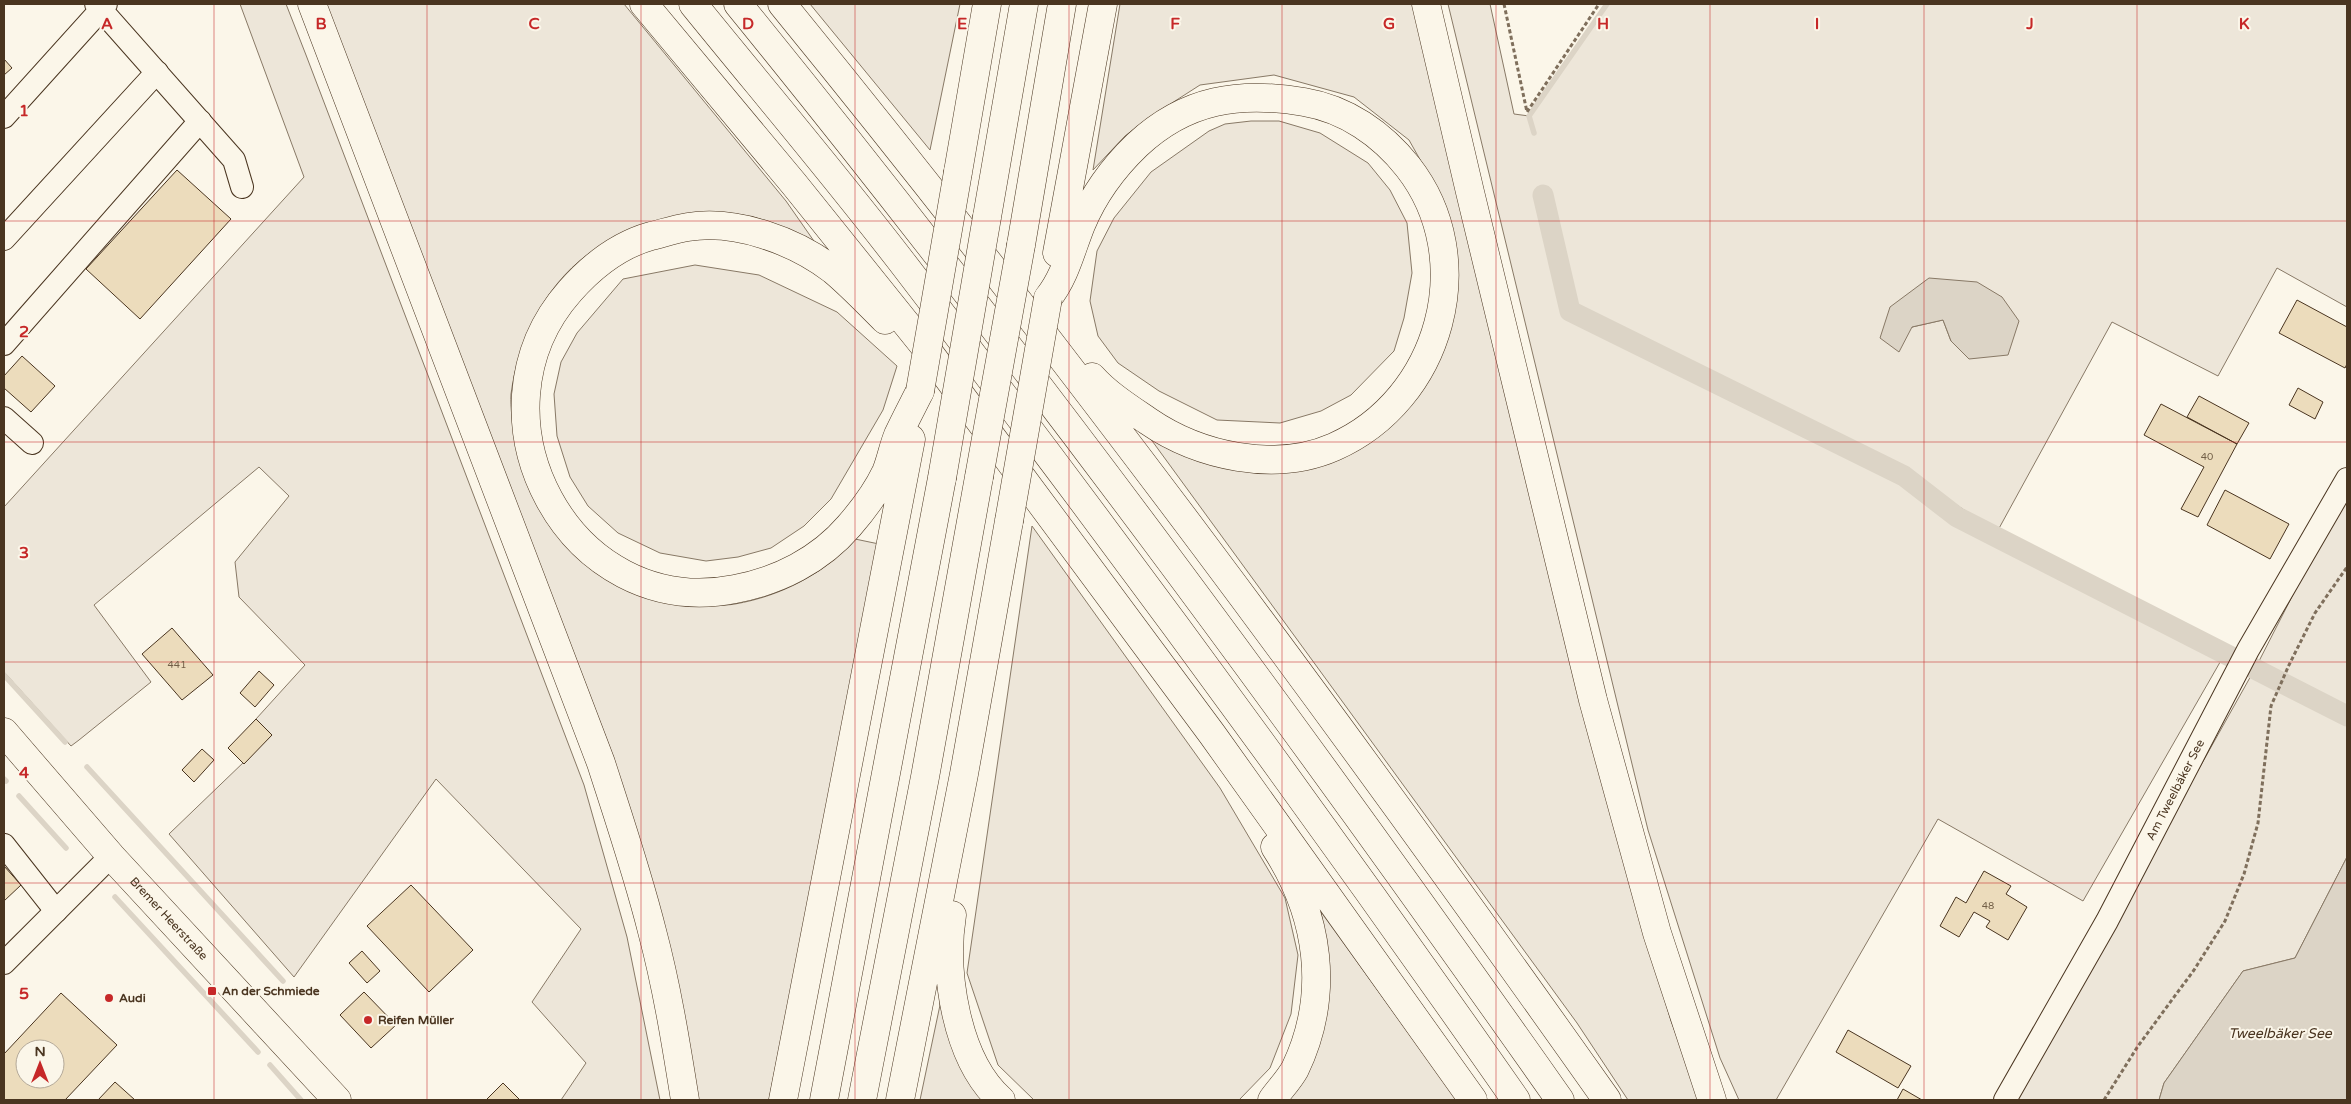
<svg xmlns="http://www.w3.org/2000/svg" width="2351" height="1104" font-family="'Varela Round',sans-serif">
	<style>
		.green { fill: #ede6d9; stroke: #887966; fill-rule: evenodd }
		.water { fill: #dcd4c6; stroke: #887966 }
		.lines { fill: none; stroke-linecap: round; stroke-linejoin: round }
		.stream { stroke: #dcd4c6; stroke-width: 5.5 }
		.canal { stroke: #dcd4c6; stroke-width: 21 }
		.building { fill: #ecdcbc; stroke: #4a3520; fill-rule: evenodd }
		.minor-casing { stroke: #4a3520; stroke-width: 24 }
		.major-casing { stroke: #4a3520; stroke-width: 29 }
		.highway-casing { stroke: #4a3520; stroke-width: 29 }
		.path { stroke: #7f6f5c; stroke-width: 3; stroke-dasharray: 4 2.5; stroke-linecap: butt }
		.minor { stroke: #fbf6e9; stroke-width: 22 }
		.major { stroke: #fbf6e9; stroke-width: 28 }
		.highway { stroke: #fbf6e9; stroke-width: 28 }
		.highway-bridge-casing { stroke: #4a3520; stroke-width: 29; stroke-linecap: butt }
		.highway-bridge { stroke: #fbf6e9; stroke-width: 28 }
		.grid { fill: none; stroke: #c62828; stroke-width: 1; stroke-opacity: 0.55 }
		.poi-dot { fill: #c62828; stroke: #fbf6e9; stroke-width: 2 }
		.labels { text-anchor: middle; stroke-width: 4; stroke-linejoin: round; paint-order: stroke }
		.number-label { font-size: 10px; fill: #725f47 }
		.street-label { font-size: 12px; fill: #4a3520; stroke: #fbf6e9 }
		.poi-label { font-size: 12px; font-weight: bold; fill: #4a3520; stroke: #fbf6e9; text-anchor: start }
		.water-label { font-size: 14px; font-style: italic; fill: #4a3520; stroke: #fbf6e9 }
		.grid-label { font-size: 16px; text-anchor: middle; font-weight: bold; fill: #c62828; stroke: #fbf6e9; stroke-width: 4; stroke-linejoin: round; paint-order: stroke }
	</style>
	<rect width="100%" height="100%" fill="#fbf6e9"/>
	<path class="green" d="M240,4H286L306,55L584,785L627,937L660,1100H561L586,1063L532,1002L581,929L436,779L294,977L169,834L272,735L256,719L305,665L239,597L235,562L289,496L259,467L94,605L151,682L79,740L71,746L4,672V507L304,177Z
		M326,4H624L786,201L816,244C802,237 787,229 772,223C740,211 697,208 665,219C654,222 643,228 632,232C616,239 601,245 587,255C544,287 518,341 511,394C510,408 513,424 515,439C529,530 605,604 699,604C710,605 724,606 735,604C781,596 824,574 855,539L879,544L769,1100H697L614,759Z
		M810,4H960L930,150Z
		M1120,4H1416L1646,933L1671,1021L1701,1100H1628L1577,1023L1150,438L1196,456L1375,436L1397,420L1426,384L1444,348L1456,297V253L1445,204L1409,140L1354,97L1274,75L1200,85L1147,119L1125,136L1093,170Z
		M1448,4H1490L1514,114L1529,116L1608,4H2347V307L2277,268L2218,376L2112,322L1997,532L1918,479L1910,488L1951,523L2223,657L2083,901L1938,819L1776,1100H1739L1720,1058L1648,830ZM2002,297L1951,341L1943,320L1912,327Z
		M1251,121H1279L1320,133L1368,163L1390,190L1407,223L1412,273L1404,318L1394,351L1351,395L1321,411L1280,423L1217,420L1159,391L1118,363L1098,336L1090,301L1097,251L1114,218L1151,172L1209,131L1225,124Z
		M695,265L759,275L837,312L897,366L883,410L831,499L804,526L771,548L738,557L706,561L660,553L618,533L588,506L570,477L557,436L554,394L561,362L577,333L623,279Z
		M2347,496V857L2295,958L2243,971L2164,1083L2159,1100H2017L2113,922L2257,665L2302,577Z
		M1032,526L1220,788L1285,898L1298,955L1291,1014L1270,1068L1239,1100H1034L998,1065L967,973Z
		M1321,912L1457,1100H1286L1327,951Z
		M941,987L987,1100H920L940,1005Z"/>
	<path class="water" d="M1929,278L1977,282L2002,297L2019,321L2008,355L1969,359L1951,341L1943,320L1912,327L1899,352L1880,338L1890,307Z
		M2347,857V1100H2159L2164,1083L2243,971L2295,958Z"/>
	<g class="lines">
		<path class="stream" d="M1534,133L1529,116L1607,4
			M4,675L65,742
			M87,767L283,981
			M4,779L6,781
			M19,796L66,848
			M115,897L258,1052
			M270,1065L301,1100"/>
		<path class="canal" d="M1543,195L1570,311L1904,476L1957,517L2347,716"/>
	</g>
	<path class="building" d="M4,59L12,68L4,75Z
		M177,170L231,219L140,319L86,269Z
		M2297,300L2347,327V364L2345,368L2279,333Z
		M22,356L55,386L31,412L4,388V376Z
		M2298,388L2323,402L2315,419L2289,405Z
		M2199,396L2249,423L2237,444L2187,417Z
		M2161,404L2237,444L2198,517L2181,509L2204,467L2144,435Z
		M2225,490L2289,524L2270,559L2207,525Z
		M172,628L213,675L182,700L142,654Z
		M259,671L274,685L255,707L240,693Z
		M256,719L272,735L244,764L228,748Z
		M202,749L214,760L194,782L182,770Z
		M4,866L21,885L4,901Z
		M1984,871L2011,886L2006,894L2027,907L2008,940L1986,927L1990,921L1974,912L1959,937L1940,926L1956,897L1966,903Z
		M411,885L473,950L429,992L367,926Z
		M362,951L380,971L367,983L349,963Z
		M364,992L396,1025L371,1048L340,1015Z
		M61,993L117,1045L65,1100H4V1054ZM25,1049H55V1079H25Z
		M1848,1030L1911,1066L1898,1088L1836,1052Z
		M115,1082L135,1100H98Z
		M503,1083L520,1100H486Z
		M1903,1089L1922,1100H1897Z"/>
	<g class="lines">
		<defs>
			<g id="minor">
				<path d="M96,4L234,160L242,187"/>
				<path d="M4,117L106,4"/>
				<path d="M4,239L157,72"/>
				<path d="M4,344L200,121"/>
				<path d="M4,418L32,443"/>
				<path d="M4,845L56,911"/>
				<path d="M4,963L111,856"/>
				<path id="s1" d="M2005,1100L2107,921L2248,650L2347,479"/>
			</g>
			<g id="major">
				<path id="s2" d="M4,732L111,856L337,1100"/>
			</g>
			<path id="highway" d="M312,4L601,763C619,819 638,875 652,931C667,987 676,1044 685,1100
				M644,4L794,184L925,347L1212,734L1473,1100
				M693,4C762,89 834,174 901,261C1112,536 1317,815 1516,1100
				M738,4C1026,358 1297,727 1560,1100
				M782,4C1071,358 1343,727 1607,1100
				M1426,4L1470,192L1593,700L1657,933L1712,1100
				M958,172L987,4
				M987,217L1024,4
				M1021,245L1062,4
				M1057,253L1103,4
				M1048,298C1065,277 1071,250 1081,225C1094,194 1113,168 1137,145C1186,99 1240,91 1304,102C1346,109 1382,134 1408,167C1480,259 1441,400 1334,447C1275,473 1199,456 1148,421C1129,408 1107,394 1092,377
				M885,320C868,303 851,285 833,270C795,241 736,219 688,227C676,229 663,233 651,236C619,245 592,266 570,291C460,415 569,622 735,589C778,581 820,560 849,526C863,510 877,491 886,472C891,460 893,447 898,435C905,420 913,405 920,391
				M952,915C943,972 956,1060 1001,1100
				M783,1100L911,439
				M824,1100L942,478
				M862,1100L925,777L979,477
				M900,1100L964,774L1009,521
				M1272,1100C1279,1090 1289,1080 1295,1069C1331,994 1319,915 1275,847"/>
		</defs>
		<use href="#minor" class="minor-casing"/>
		<use href="#major" class="major-casing"/>
		<use href="#highway" class="highway-casing"/>
		<path class="path" d="M1504,4L1527,112L1599,4
			M2104,1100L2138,1046L2194,970L2225,921L2244,874L2258,823L2271,706L2289,665L2315,613L2347,567"/>
		<use href="#minor" class="minor"/>
		<use href="#major" class="major"/>
		<use href="#highway" class="highway"/>
		<defs>
			<path id="highway-bridge" d="M920,391L958,172
				M979,477L1021,245
				M942,478L987,217
				M1009,521L1048,298"/>
		</defs>
		<use href="#highway-bridge" class="highway-bridge-casing"/>
		<use href="#highway-bridge" class="highway-bridge"/>
	</g>
	<path class="grid" d="M214,4V1100M427,4V1100M641,4V1100M855,4V1100M1069,4V1100M1282,4V1100M1496,4V1100M1710,4V1100M1924,4V1100M2137,4V1100M4,221H2347M4,442H2347M4,662H2347M4,883H2347"/>
	<g class="poi-dot">
		<rect x="207" y="986" width="10" height="10" rx="2.5"/>
		<circle cx="109" cy="998" r="5"/>
		<circle cx="368" cy="1020" r="5"/>
	</g>
	<g class="labels">
		<g class="number-label">
			<text x="2207" y="460">40</text>
			<text x="177" y="668">441</text>
			<text x="1988" y="909">48</text>
		</g>
		<g class="street-label">
			<text dy="4" stroke="none"><textPath href="#s1" startOffset="354">Am Tweelbäker See</textPath></text>
			<text dy="4" stroke="none"><textPath href="#s2" startOffset="249">Bremer Heerstraße</textPath></text>
		</g>
		<g class="poi-label">
			<text x="222" y="995">An der Schmiede</text>
			<text x="119" y="1002">Audi</text>
			<text x="378" y="1024">Reifen Müller</text>
		</g>
		<g class="water-label">
			<text x="2280" y="1038">Tweelbäker See</text>
		</g>
	</g>
	<g class="grid-label">
		<text x="107" y="29">A</text>
		<text x="321" y="29">B</text>
		<text x="534" y="29">C</text>
		<text x="748" y="29">D</text>
		<text x="962" y="29">E</text>
		<text x="1175" y="29">F</text>
		<text x="1389" y="29">G</text>
		<text x="1603" y="29">H</text>
		<text x="1817" y="29">I</text>
		<text x="2030" y="29">J</text>
		<text x="2244" y="29">K</text>
		<text x="24" y="116">1</text>
		<text x="24" y="337">2</text>
		<text x="24" y="558">3</text>
		<text x="24" y="778">4</text>
		<text x="24" y="999">5</text>
	</g>
	<rect width="2351" height="1104" fill="none" stroke="#4a3520" stroke-width="10"/>
	<g transform="translate(40 1064)"><circle r="24" fill="#fbf6e9" stroke="#b4a999"/>
	<path d="M0-4L9 19L0 12L-9 19Z" fill="#c62828"/>
	<text y="-8" font-size="14" font-weight="bold" text-anchor="middle" fill="#4a3520">N</text>
	</g>
</svg>
